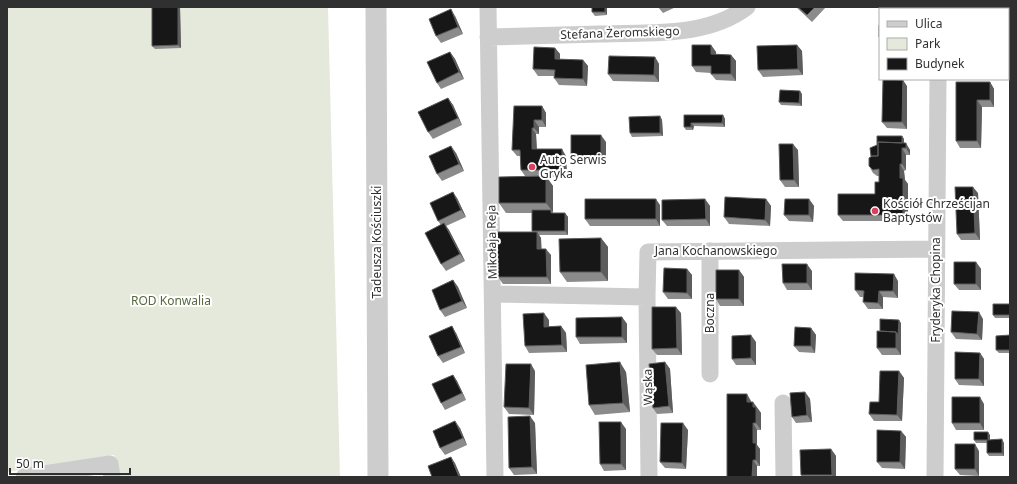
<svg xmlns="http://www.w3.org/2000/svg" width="1017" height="484" font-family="'Noto Sans',sans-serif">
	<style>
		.green { fill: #e5e9dc }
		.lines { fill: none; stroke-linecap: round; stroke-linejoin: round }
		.minor { stroke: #cdcdcd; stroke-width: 17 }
		.tertiary { stroke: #cdcdcd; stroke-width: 21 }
		.wall { fill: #8b8b8b }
		.shaded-wall { fill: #5d5d5d }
		.building { fill: #171717; stroke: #5d5d5d }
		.poi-dot { fill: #da3f5d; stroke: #fff; stroke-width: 1.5 }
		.labels { text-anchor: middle; stroke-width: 4; stroke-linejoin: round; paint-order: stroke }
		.street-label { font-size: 12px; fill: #303030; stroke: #fff }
		.poi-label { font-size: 12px; fill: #303030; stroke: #fff; text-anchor: start }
		.park-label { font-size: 12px; fill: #586940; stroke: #fff }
	</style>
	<rect width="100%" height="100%" fill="#fff"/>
	<path class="green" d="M7,7H328L340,477H117L114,455L7,472Z"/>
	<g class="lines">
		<path class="minor" d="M488,7L495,477
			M938,9V7
			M488,37C525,36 563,35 600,34C648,32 706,38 747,7
			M710,251V374
			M493,294L647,297L648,252L936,249
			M647,297L649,477
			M783,403L784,477
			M24,477L110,464L112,477
			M935,477L938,79"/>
		<path class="tertiary" d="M376,7L378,477"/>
	</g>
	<path class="wall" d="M152,7H180L181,48L155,49L152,46Z
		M592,7H607V15L595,16L592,12Z
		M658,7H676L663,13Z
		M796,7H826L812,22Z
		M455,16L463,34L441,43L436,36Z
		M711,45L716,52V54L731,55L736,61V81L716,80L711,74V73L696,72L692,66Z
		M797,45L802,51L803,75L763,77L758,70Z
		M555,48L560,54V59L583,60L588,66L587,86L559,85L554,78L555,76H538L533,69Z
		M450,52L455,59L464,79L441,89L437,83Z
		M655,57L659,64V82L613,81L608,74Z
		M956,82H990L994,89V107H982L981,148H960L956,141Z
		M907,86V129L887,128L882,122Z
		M802,94V106L781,105L779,102Z
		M448,98L453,105L462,125L433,139L428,132Z
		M542,106L546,113V127H539V134H536L537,149L566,156L567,176L546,177L553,186V213H565L568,217V235H539L541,238V249L551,255V284H503L498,277L532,232V213H506L499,203L525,176L521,170L520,156H517L512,150Z
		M684,115H723L725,119V127L694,126L693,130H686L684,127Z
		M660,116L662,120L663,136L632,137L630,133Z
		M902,136L904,139V143L910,150V155H906V170L904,171L905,180L908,184V221H843L838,215L875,194L879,182V176H877L873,173L869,166L871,156Z
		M606,142V162H576L571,156Z
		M798,150L799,187H785L780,180Z
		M456,153L464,171L442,181L437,174Z
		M978,193L980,240H961L957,234Z
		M457,198L466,217L446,226L449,230L465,261L446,271L441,264V225L438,221Z
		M705,199L710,206V226H667L662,220Z
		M766,199L771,206L770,226L729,224L724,217Z
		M809,199L814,206L813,222L789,221L784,215Z
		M660,205V226H590L585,219Z
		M601,238L608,247V281L567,282L560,272Z
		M976,262L981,269V290H959L954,284Z
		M687,269L692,275V299H668L663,292Z
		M739,270L744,277V306H720L716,299Z
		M812,271V290H787L783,283Z
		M453,280L458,287L467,308L445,317L440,310Z
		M898,281V298L883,297V309H868L863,302L864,297H860L855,290Z
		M1010,304V318H995L993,315Z
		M681,313L682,355H657L652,349Z
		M622,317L627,324V343L580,344L576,337Z
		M983,319L982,340L956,339L951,332Z
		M549,320V327L561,326L566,333L567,352L529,353L525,346Z
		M901,323V355H882L877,348L880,331Z
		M811,328L816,335L815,353L799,352L794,346Z
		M456,333L465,353L443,363L438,356Z
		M1010,335V353H999L996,350Z
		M756,342V365H736L732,359Z
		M980,353L984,359V386L959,385L955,379Z
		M665,362L670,369L673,413L657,414L653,408Z
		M535,371L534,415L509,414L504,407Z
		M899,371L904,378L902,421H874L869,414L879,402Z
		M626,372L630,412L595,415L589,405Z
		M453,375L457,381L466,400L445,410L441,403Z
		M805,392L810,399L812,422L796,423L792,417Z
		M751,401V402H753L761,413V430H757V445L760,449V466H757L727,477Z
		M984,404V430H956L952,423Z
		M535,423L537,474L514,475L509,468Z
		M460,428L467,445L445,455L440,448Z
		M626,429V470L604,471L600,464Z
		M688,430L686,469L665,468L660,462Z
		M901,431L906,437L905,469L882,468L877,462Z
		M990,435V440L1004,443V456H989L987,453V443H976L974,440Z
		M831,449L836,456V477H802L801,475Z
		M979,451V476L960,475L955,469Z"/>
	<path class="shaded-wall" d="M178,7H180L181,48L178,45Z
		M605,7H607V15L605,12Z
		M902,7H907V9H902Z
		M980,7H985V9H980Z
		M451,9L455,16L463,34L458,27Z
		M711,45L716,52V61L711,54Z
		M797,45L802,51L803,75L798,69Z
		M555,48L560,54V66L555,59Z
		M450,52L455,59L464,79L459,72Z
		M731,55L736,61V81L731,74Z
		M655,57L659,64V82L654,75Z
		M583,60L588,66L587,86L583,79Z
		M903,80L907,86V129L902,122Z
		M990,82L994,89V107L990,100Z
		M800,91L802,94V106L799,103Z
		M448,98L453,105L462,125L458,118Z
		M977,100L982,107L981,148L977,141Z
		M542,106L546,113V127L542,120Z
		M723,115L725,119V127L722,123Z
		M660,116L662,120L663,136L660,133Z
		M534,120L539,127V134L534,128Z
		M691,123L694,126L693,130L691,127Z
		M532,128L536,134L537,156L532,149Z
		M601,135L606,142V162L601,156Z
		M902,136L904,139V148L902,145Z
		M906,143L910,150V155L906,148Z
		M793,144L798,150L799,187L794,180Z
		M451,146L456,153L464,171L459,164Z
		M902,148L906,155V170L902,164Z
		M562,149L566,156L567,176L562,170Z
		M900,164L904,171L905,180L908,184V221L903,215L900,178Z
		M546,176L553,186V212L546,203Z
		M973,187L978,193L980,240L975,233Z
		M453,192L457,198L466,217L461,210Z
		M656,199L660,205V226L656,219Z
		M705,199L710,206V226L706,219Z
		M766,199L771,206L770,226L765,220Z
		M809,199L814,206L813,222L809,215Z
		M565,213L568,217V235L565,231Z
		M444,223L449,230L465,261L460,254Z
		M537,232L541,238L542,255L537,249Z
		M601,238L608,247V281L601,272Z
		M546,249L551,255V284L547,277Z
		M976,262L981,269V290L976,284Z
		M807,264L812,271V290L807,283Z
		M687,269L692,275V299L687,293Z
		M739,270L744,277V306L739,299Z
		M894,274L898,281V298L893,291Z
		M453,280L458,287L467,308L462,301Z
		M879,291L883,297V309L878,303Z
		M676,307L681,313L682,355L677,348Z
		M979,312L983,319L982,340L977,334Z
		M544,313L549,320V333L544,327Z
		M622,317L627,324V343L622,337Z
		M899,320L901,323V355L896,348V332Z
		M452,326L456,333L465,353L461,347Z
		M561,326L566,333L567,352L562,345Z
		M811,328L816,335L815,353L811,346Z
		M751,335L756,342V365L751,358Z
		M980,353L984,359V386L979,379Z
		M620,362L626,372L630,412L623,403Z
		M665,362L670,369L673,413L669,406Z
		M531,364L535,371L534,415L529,408Z
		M899,371L904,378L902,421L897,415Z
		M453,375L457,381L466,400L462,393Z
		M805,392L810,399L812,422L807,415Z
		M747,394L751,401V408L747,402Z
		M980,397L984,404V430L980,423Z
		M753,402L761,413V430L756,423L753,407Z
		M530,416L535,423L537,474L532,467Z
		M455,421L460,428L467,445L463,438Z
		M621,422L626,429V470L621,464Z
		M683,423L688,430L686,469L682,463Z
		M753,423L757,430V445L760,449V466L756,460L753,443Z
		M901,431L906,437L905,469L900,462Z
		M988,432L990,435V443L988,440Z
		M1002,439L1004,443V456L1002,453Z
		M975,444L979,451V476L975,469Z
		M831,449L836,456V477H833L832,475Z
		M451,457L455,463L461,477H459Z
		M753,460L757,466V477H752Z"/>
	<path class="building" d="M152,7H178V45L152,46Z
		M592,7H605V12H592Z
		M798,7H815L807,15Z
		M884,7H902V9H884Z
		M957,7H980V9H957Z
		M451,9L458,27L436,36L429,19Z
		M879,25H880V37H879Z
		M692,45H711V54L731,55V74H711V66H692Z
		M797,45L798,69L758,70L757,46Z
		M534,47L555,48V59L583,60V79L554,78L555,70L533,69Z
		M450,52L459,72L437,83L427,62Z
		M609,56L655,57L654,75L608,74Z
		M883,79L903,80L902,122H882Z
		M956,82H990V100H977V141H956Z
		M780,90L800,91L799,103L779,102Z
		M448,98L458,118L428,132L418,112Z
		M514,106H542V120H534V128H532V149H562V170H521L520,150H512Z
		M684,115H723L722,123H691V127H684Z
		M660,116V133H630L629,117Z
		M571,135H601V156H571Z
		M877,136H902V143L878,142V156H871L870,148L877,145Z
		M878,142L906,143V148H902V164H900V178H903V215H838V194H875V182H879V169L873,170L869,166V158L872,156H878Z
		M779,144H793L794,180H780Z
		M451,146L459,164L437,174L429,156Z
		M546,176V203H499V177Z
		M955,187H973L975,233L957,234Z
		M453,192L461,210L438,221L430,203Z
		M725,197L766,199L765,220L724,217Z
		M585,199H656V219H585Z
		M705,199L706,219L662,220V200Z
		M785,199H809V215H784Z
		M532,210H551V213H565V231H532Z
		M444,223L460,254L441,264L425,233Z
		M497,232H537V249H546L547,277H498Z
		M601,238V272H560L559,239Z
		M954,262H976V284H954Z
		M782,264H807V283H783Z
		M664,268L687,269V293L663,292Z
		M716,270H739V299H716Z
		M855,273L894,274L893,291H879L878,303L863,302L864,291L855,290Z
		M453,280L462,301L440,310L432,290Z
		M993,304H1010V315H993Z
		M652,307H676L677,348L652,349Z
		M952,311L979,312L977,334L951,332Z
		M544,313V327L561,326L562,345L525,346L523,314Z
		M622,317V337H576V318Z
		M880,319L899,320L898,335L896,332L880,331Z
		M452,326L461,347L438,356L429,336Z
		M795,327L811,328V346H794Z
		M877,331L896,332V348H877Z
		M751,335V358L732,359V336Z
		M1010,335V350H996V336Z
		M955,352L980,353L979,379H955Z
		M620,362L623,403L589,405L586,365Z
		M665,362L669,406L653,408L649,364Z
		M506,364H531L529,408L504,407Z
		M880,371H899L897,415L869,414L870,402H879Z
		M453,375L462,393L441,403L432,384Z
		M805,392L807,415L792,417L790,393Z
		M727,394H747V402H753V407H756V423H753V443H756V460H753L752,477H727Z
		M952,397H980V423H952Z
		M530,416L532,467L509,468L508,417Z
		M455,421L463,438L440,448L433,431Z
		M599,422H621V464H600Z
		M661,423H683L682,463L660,462Z
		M877,430L901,431L900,462H877Z
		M974,432H988V440L1002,439V453H987V440H974Z
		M955,444H975V469H955Z
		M831,449L832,475H801L800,450Z
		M451,457L459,477H432L428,466Z"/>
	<g class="poi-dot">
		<circle cx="532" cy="167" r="4"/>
		<circle cx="875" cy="211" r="4"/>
	</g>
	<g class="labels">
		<g class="street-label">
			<text transform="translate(620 33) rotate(-2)" y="4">Stefana Żeromskiego</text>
			<text transform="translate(377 242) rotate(-90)" y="4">Tadeusza Kościuszki</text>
			<text transform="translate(492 242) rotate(-91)" y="4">Mikołaja Reja</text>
			<text x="716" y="255">Jana Kochanowskiego</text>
			<text transform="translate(936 290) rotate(-90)" y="4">Fryderyka Chopina</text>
			<text transform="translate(710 313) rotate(-90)" y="4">Boczna</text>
			<text transform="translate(648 387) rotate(-91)" y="4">Wąska</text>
		</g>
		<g class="poi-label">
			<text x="540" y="164">Auto Serwis<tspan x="540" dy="14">Gryka</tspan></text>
			<text x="883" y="208">Kościół Chrześcijan<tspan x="883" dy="14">Baptystów</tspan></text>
		</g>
		<g class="park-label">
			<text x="171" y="305">ROD Konwalia</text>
		</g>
	</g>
	<rect width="1017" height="484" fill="none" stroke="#303030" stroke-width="16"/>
	<rect x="879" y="8" width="130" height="72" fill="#ffffff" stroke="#acacac"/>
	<rect x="887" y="21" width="20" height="6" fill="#cdcdcd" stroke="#acacac"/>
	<text x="915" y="28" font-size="12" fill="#303030">Ulica</text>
	<rect x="887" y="38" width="20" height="12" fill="#e5e9dc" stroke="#acacac"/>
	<text x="915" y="48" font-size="12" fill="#303030">Park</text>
	<rect x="887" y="58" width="20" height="12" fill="#171717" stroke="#acacac"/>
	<text x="915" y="68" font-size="12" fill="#303030">Budynek</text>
	<path d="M10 468v6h120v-6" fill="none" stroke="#303030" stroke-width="2"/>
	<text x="16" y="468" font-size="12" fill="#303030" stroke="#ffffff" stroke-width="3" paint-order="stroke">50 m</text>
</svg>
